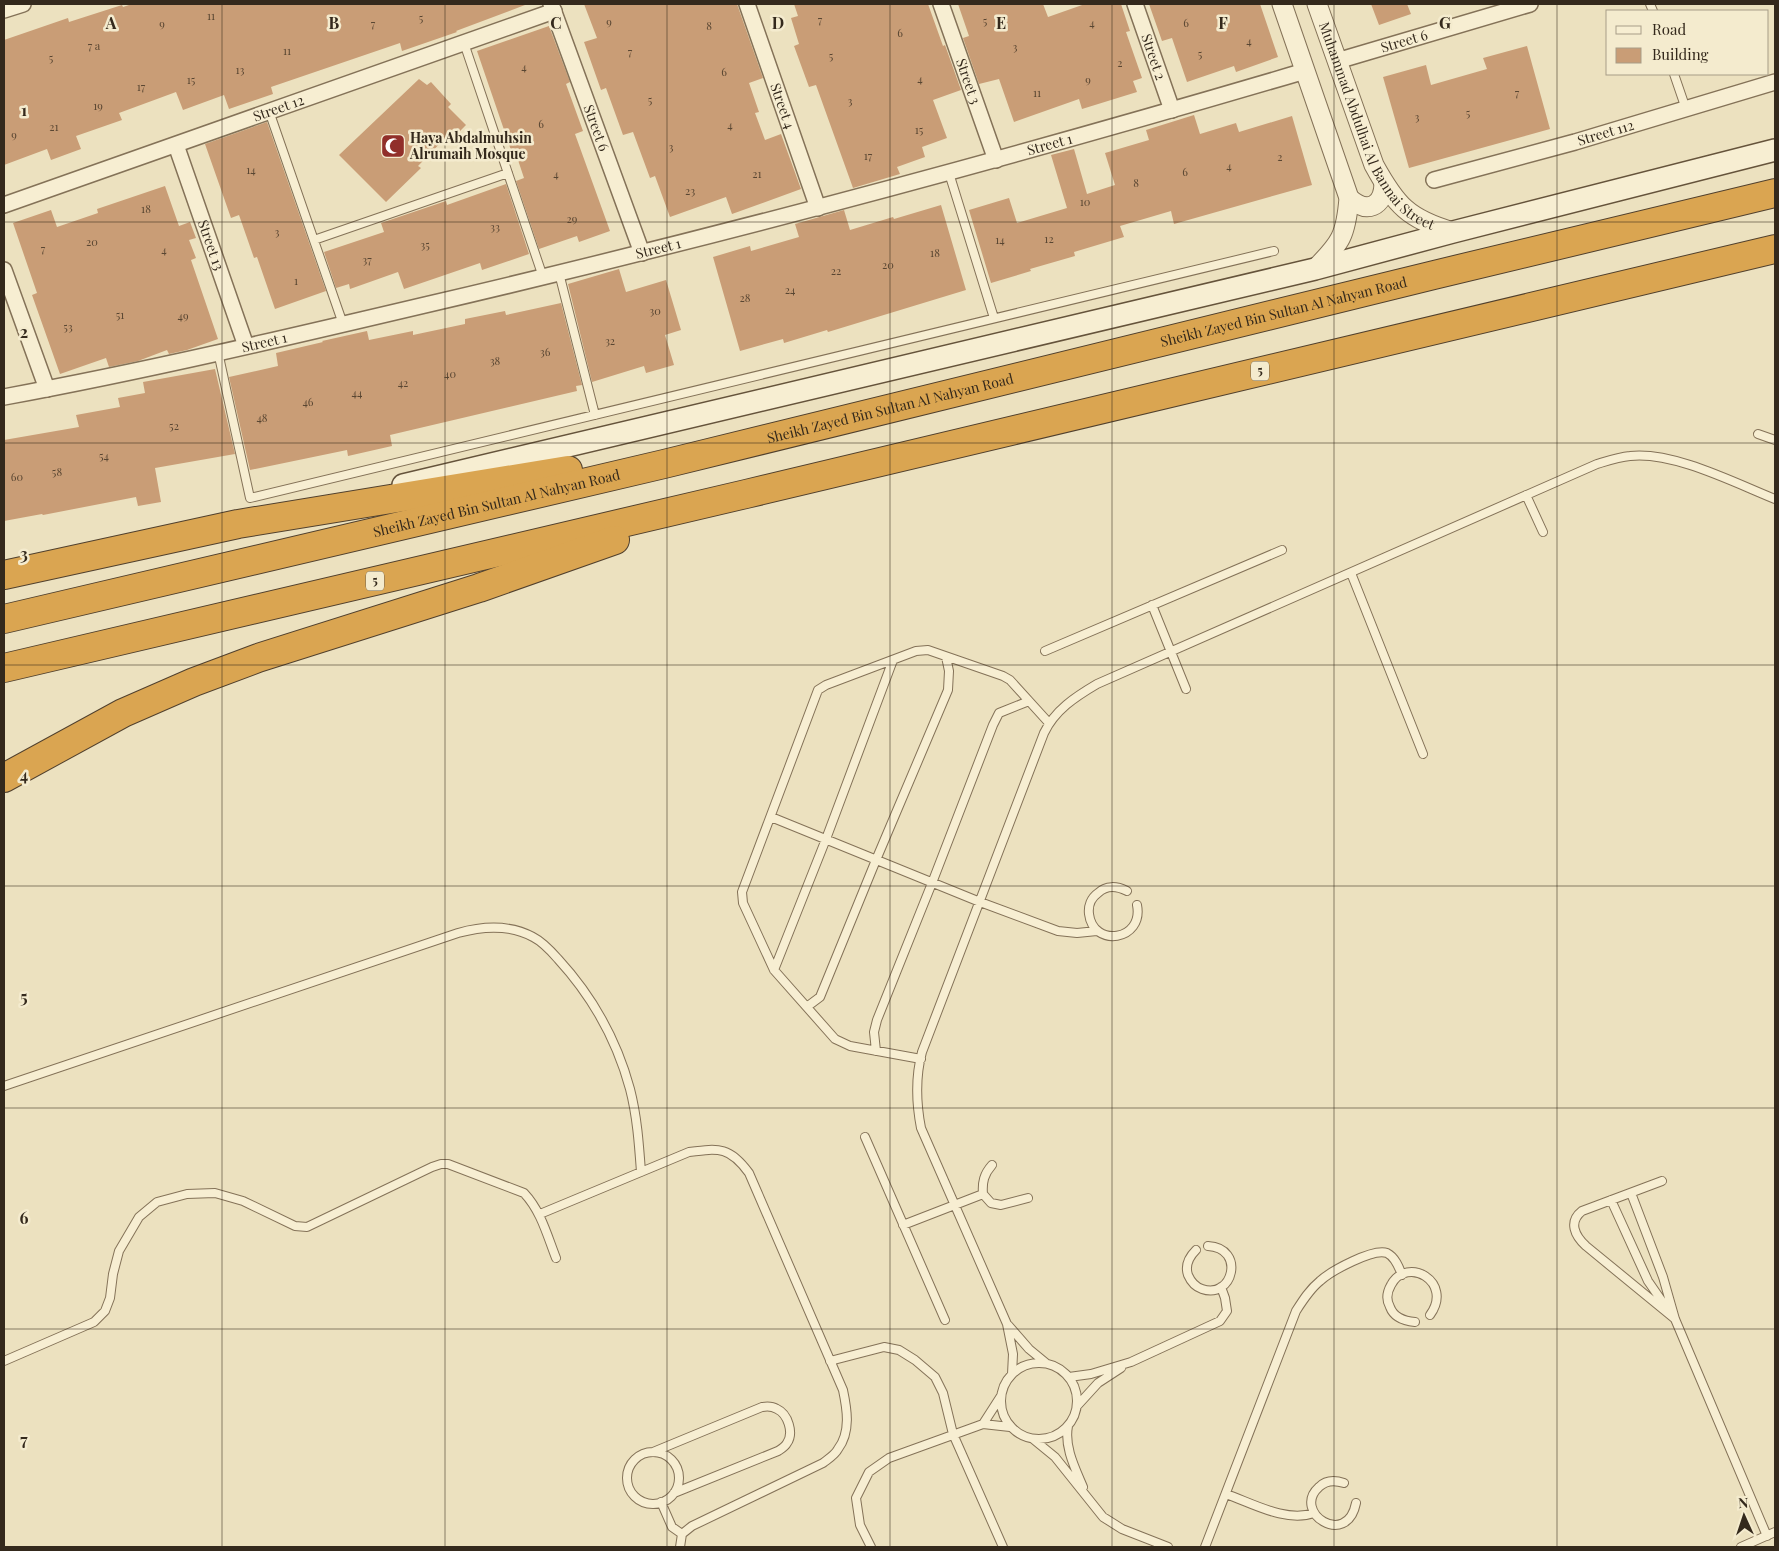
<svg xmlns="http://www.w3.org/2000/svg" width="1779" height="1551" font-family="'Playfair Display',serif">
	<style>
		.building { fill: #c99d76 }
		.lines { fill: none; stroke-linecap: round; stroke-linejoin: round }
		.service-casing { stroke: #847258; stroke-width: 10 }
		.minor-casing { stroke: #847258; stroke-width: 18 }
		.tertiary-casing { stroke: #847258; stroke-width: 21 }
		.secondary-casing { stroke: #65533b; stroke-width: 24 }
		.motorway-casing { stroke: #51402d; stroke-width: 30 }
		.service { stroke: #f7eed2; stroke-width: 8 }
		.minor { stroke: #f7eed2; stroke-width: 15 }
		.tertiary { stroke: #f7eed2; stroke-width: 19 }
		.secondary { stroke: #f7eed2; stroke-width: 21 }
		.motorway { stroke: #daa551; stroke-width: 28 }
		.grid { fill: none; stroke: #34291c; stroke-width: 1; stroke-opacity: 0.55 }
		.labels { text-anchor: middle; stroke-width: 5; stroke-linejoin: round; paint-order: stroke }
		.number-label { font-size: 11px; fill: #594632 }
		.shield { fill: #f4ebce; stroke: #6e6351; stroke-width: 1 }
		.shield-label { font-size: 12px; font-weight: bold; fill: #34291c }
		.street-label { font-size: 14px; fill: #34291c; stroke: #f4ebce }
		.poi-label { font-size: 14px; font-weight: bold; fill: #34291c; stroke: #f4ebce; text-anchor: start }
		.grid-label { font-size: 16px; text-anchor: middle; font-weight: bold; fill: #34291c; stroke: #f4ebce; stroke-width: 5; stroke-linejoin: round; paint-order: stroke }
	</style>
	<rect width="100%" height="100%" fill="#ece1bf"/>
	<path class="building" d="M132,4H525V5L456,31L457,32L402,51L400,43L271,87L273,94L229,109L224,95L183,110L176,92L119,113L122,120L76,136L81,149L51,160L47,149L4,165V40L68,18L69,22L122,5L123,7Z
		M584,4H737L763,78L749,83L759,112L755,113L765,140L781,134L801,189L732,214L726,197L670,217L655,176L650,178L633,132L623,135L606,88L601,90L584,42L597,38Z
		M794,4H928L943,46L945,45L961,90L933,100L947,138L922,147L925,157L897,167L900,174L853,188L816,85L809,87L794,46L799,44L791,18L798,16Z
		M958,4H1043L1048,17L1085,4H1121L1130,31L1126,32L1142,78L1133,81L1137,92L1082,109L1079,99L1014,122L999,79L979,84L963,38L969,36Z
		M1149,4H1260L1278,57L1236,72L1234,66L1187,82L1172,38L1162,41Z
		M1371,4H1407L1411,14L1379,25Z
		M549,26L570,82L566,84L583,131L575,134L610,231L579,242L577,236L539,249L516,181L524,178L516,154L513,156L477,51Z
		M1527,46L1550,129L1409,168L1383,77L1426,65L1431,85L1487,69L1483,58Z
		M419,79L427,85L431,82L451,104L448,107L466,125L454,137L450,133L418,166L421,168L386,202L339,155Z
		M1194,115L1200,134L1236,123L1239,132L1292,116L1312,185L1174,224L1171,211L1120,226L1124,237L1074,252L1075,256L1030,269L1031,271L991,283L969,210L1009,198L1017,223L1067,208L1051,155L1074,149L1087,194L1115,185L1105,153L1149,140L1146,130Z
		M267,122L326,291L275,309L257,257L254,258L239,215L231,218L205,144Z
		M506,184L529,254L482,270L480,263L404,289L398,272L350,289L349,284L336,288L324,252L384,232L381,223L446,201L447,205Z
		M165,186L179,226L190,222L196,238L189,240L196,258L191,260L218,339L187,350L169,354L167,350L138,361L109,367L106,358L60,374L32,295L37,293L13,223L51,210L57,227L98,213L97,209Z
		M941,205L966,290L828,332L827,330L784,343L783,339L740,351L713,257L750,246L751,251L799,237L795,224L844,210L850,230L893,217L894,219Z
		M619,269L626,292L666,280L681,330L665,335L674,365L646,373L644,366L592,382L568,284Z
		M561,303L582,385L576,386L577,391L390,435L392,446L348,456L347,450L250,470L229,377L278,366L276,353L323,342L322,341L367,331L369,340L413,331V335L465,324V319L505,311L506,315Z
		M215,369L235,454L155,468L161,502L138,506L136,497L43,515L42,514L4,521V440L79,427L76,415L120,407L118,398L145,393L143,382Z"/>
	<g class="lines">
		<defs>
			<path id="service" d="M1650,4L1653,11
				M464,43L543,277
				M1674,74L1686,109
				M269,111L343,324
				M949,173L994,318
				M314,240L508,173
				M559,273L595,415
				M218,352L250,498L1274,251
				M1758,434L1775,440
				M1526,495L1543,532
				M1351,573L1423,754
				M1152,605L1186,689
				M1045,651L1282,550
				M771,817L980,902L1058,931L1077,933L1097,931
				M1127,891C1117,886 1106,885 1098,893C1091,898 1088,906 1089,914C1093,948 1144,941 1137,905
				M774,970L826,839L893,660
				M808,1006L820,997L876,860L948,690L949,671L946,657
				M876,1051L874,1032L877,1020L932,883L993,725L999,713L1029,701
				M921,1059L850,1046L835,1039L774,970L743,903L742,892L818,690L826,685L916,651L928,650L1003,676L1010,680L1049,723
				M4,1086L458,933C483,926 509,924 533,937C543,942 551,951 558,959C592,996 617,1041 630,1089C637,1116 639,1144 641,1172
				M865,1137L945,1320
				M992,1165C984,1174 982,1182 983,1194L991,1203L1001,1205L1028,1198
				M1662,1181L1582,1211C1568,1222 1575,1236 1586,1246L1675,1319
				M1631,1193L1663,1277L1675,1319L1767,1536
				M1611,1200L1648,1281L1668,1310
				M540,1214L689,1152C720,1148 730,1147 749,1173L843,1390C847,1409 851,1432 838,1449C835,1455 828,1459 823,1463L692,1526L682,1534L680,1547
				M903,1225L983,1194
				M1196,1250C1189,1257 1185,1266 1188,1275C1191,1282 1196,1287 1202,1289C1233,1300 1246,1248 1208,1246
				M1415,1322C1404,1321 1394,1318 1390,1307C1386,1300 1387,1292 1391,1285C1407,1255 1454,1282 1430,1315
				M1008,1325L1029,1349L1046,1363
				M4,1361L94,1322L105,1311L110,1298L113,1274L119,1251L139,1217L157,1202L187,1194L215,1193L243,1201L295,1226L307,1227L432,1167L441,1164H448L524,1193C541,1211 547,1235 556,1258
				M830,1361L884,1347L899,1350L915,1360L935,1377L943,1393L953,1434L1003,1547
				M1001 1401a38 38 0 1 1 76 0a38 38 0 1 1-76 0Z
				M1012,1374L1013,1354L1007,1324L921,1128C916,1102 915,1078 922,1052L1044,733C1055,710 1075,697 1097,684L1597,464C1607,461 1619,457 1630,456C1673,451 1735,483 1775,499
				M1069,1377L1091,1374L1131,1362L1220,1321L1227,1311L1225,1298L1221,1287
				M1077,1406L1098,1383L1121,1368
				M983,1424L1001,1396
				M1068,1426C1064,1447 1075,1468 1083,1487
				M1033,1439L1055,1457L1103,1517L1122,1529L1168,1547
				M653,1452L762,1407C767,1406 772,1406 777,1409C788,1414 794,1433 787,1443C785,1447 781,1449 778,1451L674,1493
				M627 1478a26 26 0 1 1 52 0a26 26 0 1 1-52 0Z
				M1344,1483C1335,1480 1326,1480 1319,1487C1291,1512 1347,1549 1356,1503
				M1226,1494C1252,1503 1286,1523 1314,1513
				M661,1502L672,1527L682,1534
				M871,1547L860,1525L856,1498L869,1472L889,1458L983,1424L1010,1427
				M1205,1547L1296,1311C1303,1300 1310,1289 1320,1281C1331,1271 1373,1248 1387,1253C1395,1257 1399,1267 1402,1275
				M1741,1547L1775,1532"/>
			<g id="minor">
				<path id="s1" d="M551,4L642,253"/>
				<path id="s2" d="M747,4L818,208"/>
				<path id="s3" d="M941,4L996,160"/>
				<path id="s4" d="M1135,4L1172,110"/>
				<path d="M4,10L23,4"/>
				<path id="s5" d="M1337,61L1530,4"/>
				<path id="s6" d="M176,145L246,346"/>
				<path id="s7" d="M1434,180L1575,142L1775,82"/>
				<path id="s8" d="M4,205L554,11"/>
				<path d="M4,270L47,389"/>
				<path id="s9" d="M4,397C145,371 285,338 425,305C721,236 1014,157 1305,71"/>
			</g>
			<g id="tertiary">
				<path d="M1282,4L1349,198C1346,235 1341,243 1315,269"/>
				<path id="s10" d="M1317,4L1374,165C1396,205 1408,219 1453,232"/>
				<path d="M1349,198C1367,214 1383,207 1384,184"/>
			</g>
			<path id="secondary" d="M403,485L1315,269L1453,232L1775,150"/>
			<g id="motorway">
				<path d="M4,575L238,524L568,470"/>
				<path id="s11" d="M4,619L664,464L1434,275L1775,193"/>
				<path d="M4,668L746,494L1775,249"/>
				<path d="M4,778L123,713L194,682L258,658L479,588L615,540"/>
			</g>
		</defs>
		<use href="#service" class="service-casing"/>
		<use href="#minor" class="minor-casing"/>
		<use href="#tertiary" class="tertiary-casing"/>
		<use href="#secondary" class="secondary-casing"/>
		<use href="#motorway" class="motorway-casing"/>
		<use href="#service" class="service"/>
		<use href="#minor" class="minor"/>
		<use href="#tertiary" class="tertiary"/>
		<use href="#secondary" class="secondary"/>
		<use href="#motorway" class="motorway"/>
	</g>
	<path class="grid" d="M222,4V1547M445,4V1547M667,4V1547M890,4V1547M1112,4V1547M1334,4V1547M1557,4V1547M4,222H1775M4,443H1775M4,665H1775M4,886H1775M4,1108H1775M4,1329H1775"/>
	<defs>
		<symbol id="mosque-square" viewBox="-11 -11 22 22"><rect x="-9" y="-9" width="18" height="18" rx="4" fill="#912f2a" stroke="#f4ebce"/><path d="M3.5-4.9A6 6 0 1 0 3.5 4.9A5 5 0 1 1 3.5-4.9Z" fill="#fff"/></symbol>
	</defs>
	<g fill-rule="evenodd">
		<use href="#mosque-square" x="379" y="132" width="28" height="28"/>
	</g>
	<g class="labels">
		<g class="number-label">
			<text x="211" y="20">11</text>
			<text x="421" y="22">5</text>
			<text x="820" y="24">7</text>
			<text x="985" y="25">5</text>
			<text x="609" y="26">9</text>
			<text x="1092" y="27">4</text>
			<text x="1186" y="27">6</text>
			<text x="162" y="28">9</text>
			<text x="373" y="28">7</text>
			<text x="709" y="30">8</text>
			<text x="900" y="37">6</text>
			<text x="1249" y="45">4</text>
			<text x="94" y="50">7 a</text>
			<text x="1015" y="51">3</text>
			<text x="287" y="55">11</text>
			<text x="630" y="56">7</text>
			<text x="1200" y="58">5</text>
			<text x="831" y="60">5</text>
			<text x="51" y="62">5</text>
			<text x="1120" y="67">2</text>
			<text x="524" y="71">4</text>
			<text x="240" y="74">13</text>
			<text x="724" y="76">6</text>
			<text x="920" y="83">4</text>
			<text x="191" y="84">15</text>
			<text x="1088" y="84">9</text>
			<text x="141" y="91">17</text>
			<text x="1037" y="97">11</text>
			<text x="1517" y="97">7</text>
			<text x="650" y="104">5</text>
			<text x="850" y="105">3</text>
			<text x="98" y="110">19</text>
			<text x="1468" y="117">5</text>
			<text x="1417" y="121">3</text>
			<text x="541" y="128">6</text>
			<text x="730" y="129">4</text>
			<text x="54" y="131">21</text>
			<text x="919" y="134">15</text>
			<text x="14" y="139">9</text>
			<text x="671" y="151">3</text>
			<text x="868" y="160">17</text>
			<text x="1280" y="161">2</text>
			<text x="1229" y="170">4</text>
			<text x="251" y="174">14</text>
			<text x="1185" y="176">6</text>
			<text x="556" y="178">4</text>
			<text x="757" y="178">21</text>
			<text x="1136" y="187">8</text>
			<text x="690" y="195">23</text>
			<text x="1085" y="206">10</text>
			<text x="146" y="213">18</text>
			<text x="572" y="223">29</text>
			<text x="495" y="231">33</text>
			<text x="277" y="236">3</text>
			<text x="1049" y="243">12</text>
			<text x="1000" y="244">14</text>
			<text x="92" y="246">20</text>
			<text x="425" y="249">35</text>
			<text x="43" y="253">7</text>
			<text x="164" y="254">4</text>
			<text x="935" y="257">18</text>
			<text x="367" y="264">37</text>
			<text x="888" y="269">20</text>
			<text x="836" y="275">22</text>
			<text x="296" y="285">1</text>
			<text x="790" y="294">24</text>
			<text x="745" y="302">28</text>
			<text x="655" y="315">30</text>
			<text x="120" y="319">51</text>
			<text x="183" y="320">49</text>
			<text x="68" y="331">53</text>
			<text x="610" y="345">32</text>
			<text x="545" y="356">36</text>
			<text x="495" y="365">38</text>
			<text x="450" y="378">40</text>
			<text x="403" y="387">42</text>
			<text x="357" y="397">44</text>
			<text x="308" y="406">46</text>
			<text x="262" y="422">48</text>
			<text x="174" y="430">52</text>
			<text x="104" y="460">54</text>
			<text x="57" y="476">58</text>
			<text x="17" y="481">60</text>
		</g>
		<g class="shield">
			<rect x="1251" y="361.5" width="18" height="19" rx="4"/>
			<rect x="366" y="571.5" width="18" height="19" rx="4"/>
		</g>
		<g class="shield-label">
			<text x="1260" y="375">5</text>
			<text x="375" y="585">5</text>
		</g>
		<g class="street-label">
			<text dy="5" stroke="none"><textPath href="#s5" startOffset="70">Street 6</textPath></text>
			<text dy="5" stroke="none"><textPath href="#s4" startOffset="56">Street 2</textPath></text>
			<text dy="5" stroke="none"><textPath href="#s3" startOffset="82">Street 3</textPath></text>
			<text dy="5" stroke="none"><textPath href="#s2" startOffset="108">Street 4</textPath></text>
			<text dy="5" stroke="none"><textPath href="#s8" startOffset="291">Street 12</textPath></text>
			<text dy="5" stroke="none"><textPath href="#s10" startOffset="139">Muhammad Abdulhai Al Bannai Street</textPath></text>
			<text dy="5" stroke="none"><textPath href="#s1" startOffset="132">Street 6</textPath></text>
			<text dy="5" stroke="none"><textPath href="#s7" startOffset="178">Street 112</textPath></text>
			<text dy="5" stroke="none"><textPath href="#s9" startOffset="1076">Street 1</textPath></text>
			<text dy="5" stroke="none"><textPath href="#s6" startOffset="106">Street 13</textPath></text>
			<text dy="5" stroke="none"><textPath href="#s9" startOffset="671">Street 1</textPath></text>
			<text dy="5" stroke="none"><textPath href="#s11" startOffset="1316">Sheikh Zayed Bin Sultan Al Nahyan Road</textPath></text>
			<text dy="5" stroke="none"><textPath href="#s9" startOffset="266">Street 1</textPath></text>
			<text dy="5" stroke="none"><textPath href="#s11" startOffset="911">Sheikh Zayed Bin Sultan Al Nahyan Road</textPath></text>
			<text dy="5" stroke="none"><textPath href="#s11" startOffset="506">Sheikh Zayed Bin Sultan Al Nahyan Road</textPath></text>
		</g>
		<g class="poi-label">
			<text x="410" y="143">Haya Abdalmuhsin<tspan x="410" dy="16">Alrumaih Mosque</tspan></text>
		</g>
	</g>
	<g class="grid-label">
		<text x="111" y="29">A</text>
		<text x="334" y="29">B</text>
		<text x="556" y="29">C</text>
		<text x="778" y="29">D</text>
		<text x="1001" y="29">E</text>
		<text x="1223" y="29">F</text>
		<text x="1445" y="29">G</text>
		<text x="24" y="116">1</text>
		<text x="24" y="338">2</text>
		<text x="24" y="560">3</text>
		<text x="24" y="781">4</text>
		<text x="24" y="1003">5</text>
		<text x="24" y="1224">6</text>
		<text x="24" y="1446">7</text>
	</g>
	<rect width="1779" height="1551" fill="none" stroke="#34291c" stroke-width="10"/>
	<rect x="1606" y="10" width="162" height="65" fill="#f4ebce" stroke="#a79d87"/>
	<rect x="1616" y="26" width="25" height="8" fill="#f7eed2" stroke="#a79d87"/>
	<text x="1652" y="35" font-size="15" fill="#34291c">Road</text>
	<rect x="1616" y="48" width="25" height="15" fill="#c99d76" stroke="#a79d87"/>
	<text x="1652" y="60" font-size="15" fill="#34291c">Building</text>
	<g transform="translate(1744 1516) rotate(357)" stroke="#f4ebce" stroke-width="4" paint-order="stroke">
	<path d="M0-4L9 19L0 12L-9 19Z" fill="#34291c"/>
	<text y="-8" font-size="14" font-weight="bold" text-anchor="middle" fill="#34291c">N</text>
	</g>
</svg>
